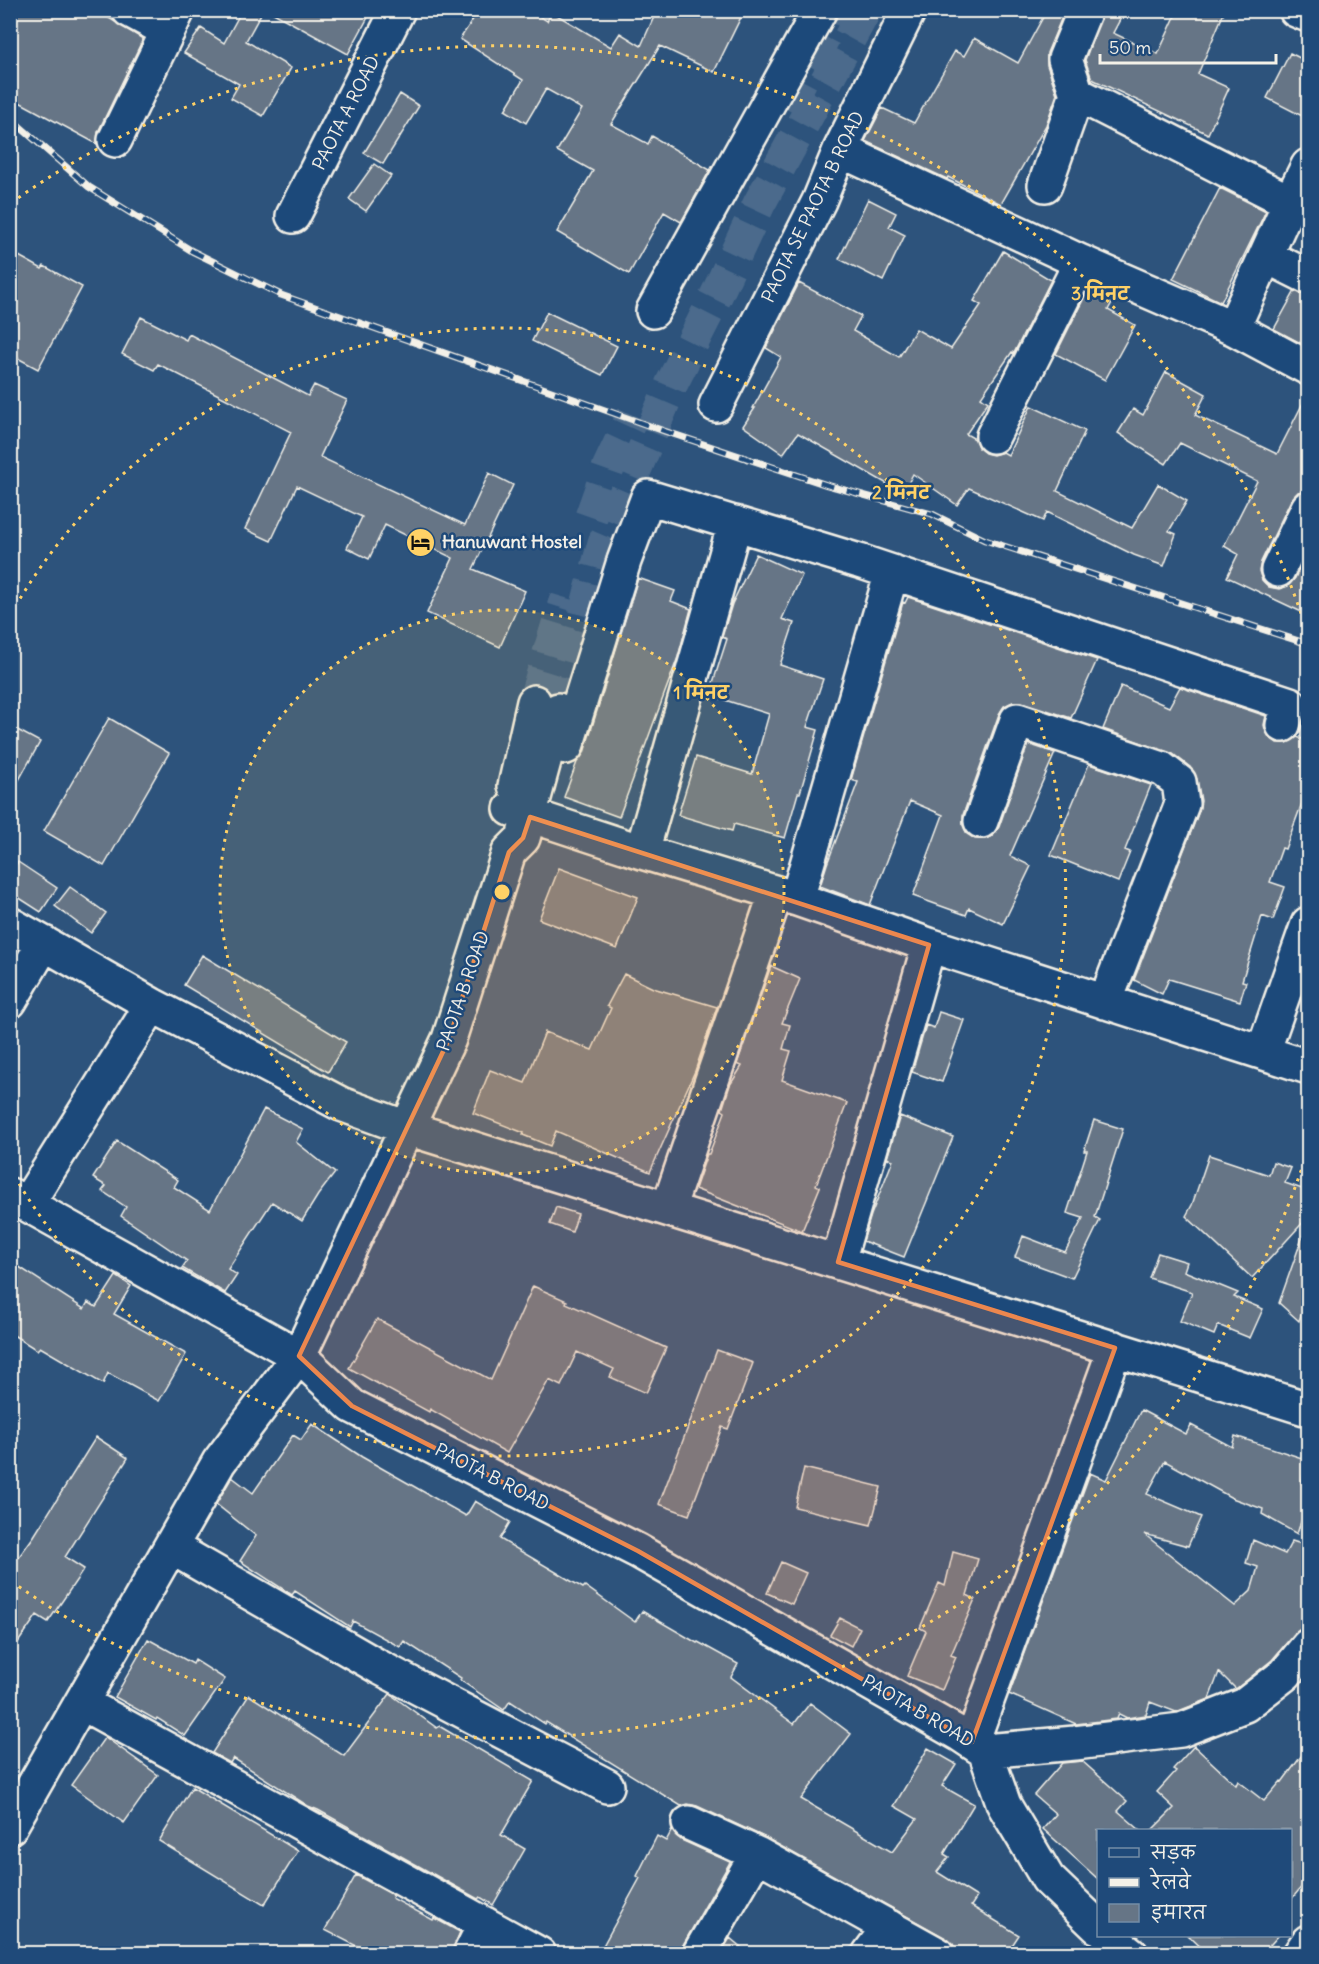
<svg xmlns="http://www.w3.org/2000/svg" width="1319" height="1964" font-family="Delius,'Playpen Sans Deva',sans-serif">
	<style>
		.building { fill: #667586; stroke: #f4f1e8; stroke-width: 1.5 }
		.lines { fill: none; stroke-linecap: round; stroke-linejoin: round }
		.minor-tunnel { stroke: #4b6b8c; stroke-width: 33; stroke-dasharray: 33 16; stroke-linecap: butt }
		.minor-casing { stroke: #f4f1e8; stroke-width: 38 }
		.minor { stroke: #1f4a7a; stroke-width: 33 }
		.rail-casing { stroke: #f4f1e8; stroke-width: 7 }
		.rail { stroke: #1f4a7a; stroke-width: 4.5; stroke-dasharray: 14; stroke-linecap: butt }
		.marked { fill: #ec874e; fill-opacity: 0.2; stroke: #ec874e; stroke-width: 4.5; stroke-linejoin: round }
		.ring { fill: none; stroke: #ffd166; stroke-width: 3; stroke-dasharray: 3 6 }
		.labels { text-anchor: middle; stroke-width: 5; stroke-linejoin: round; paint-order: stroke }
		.street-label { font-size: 18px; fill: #f4f1e8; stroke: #1f4a7a }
		.poi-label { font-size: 18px; font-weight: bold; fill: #f4f1e8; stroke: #1f4a7a; text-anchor: start }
		.centre { fill: #ffd166; stroke: #1f4a7a; stroke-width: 3 }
		.ring-label { font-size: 18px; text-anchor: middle; font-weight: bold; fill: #ffd166; stroke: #1f4a7a; stroke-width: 5; stroke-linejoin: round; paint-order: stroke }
	</style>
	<rect width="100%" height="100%" fill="#2d537c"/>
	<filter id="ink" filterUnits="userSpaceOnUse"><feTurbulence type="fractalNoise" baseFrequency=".0167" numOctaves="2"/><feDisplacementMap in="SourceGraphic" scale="12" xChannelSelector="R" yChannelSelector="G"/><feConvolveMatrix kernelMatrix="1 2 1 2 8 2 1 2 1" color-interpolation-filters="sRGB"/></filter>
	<g filter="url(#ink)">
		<path class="building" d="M10,10H96L143,39L98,132L97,144L10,97Z
			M242,10H263L246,41L291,68L263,116L231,98L239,84L184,53L201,28L224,43Z
			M268,10H372L348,54Z
			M479,10H530L547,21L552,12L611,47L620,33L641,46L657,10H726L741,17L714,72L660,46L611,124L648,144L652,136L710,170L681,222L664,212L629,274L557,232L593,171L557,151L582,109L546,89L526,123L505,110L523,80L460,39Z
			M1047,10H1065L1047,53V65L1057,94L1046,125L1001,204L948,177L947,179L865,141L882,108L914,123L955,51L964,56L974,38L1018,63Z
			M1103,10H1125L1113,33L1158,54L1178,10H1225L1198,74L1229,88L1208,134L1092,79L1085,60Z
			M1290,53L1308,62V119L1267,98Z
			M400,94L419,106L383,164L364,153Z
			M374,164L391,176L366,211L349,199Z
			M1220,188L1266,211L1221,302L1173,279Z
			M868,199L896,213L889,227L905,235L883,281L839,259Z
			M10,251L42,269L44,266L82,287L38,369L10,354Z
			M1003,251L1051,280L1014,353L1012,352L981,397L988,402L966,434L975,439L978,447L985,453L993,455L1003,452L1008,455L1031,406L1085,431L1057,491L1132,528L1158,484L1187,501L1169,531L1176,534L1164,566L1134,555L1047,512L1043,521L969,488L957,505L913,474L903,493L798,433L783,454L743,426L755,408H753L781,357L766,348L799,283L861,316L853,331L899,357L916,329L951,349L981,305L974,301Z
			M1090,286L1114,299L1108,310L1135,325L1105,380L1056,354Z
			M1295,291L1308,296V347L1274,329Z
			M547,312L617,346L602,375L532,341Z
			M141,317L186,340L189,334L308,396L314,385L347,400L320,457L465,525L489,473L513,485L473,569L525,591L500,647L427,613L453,558L385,525L369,559L347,548L362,517L297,486L271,541L245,529L291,432L158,364L154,370L122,354Z
			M1166,372L1206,394L1195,415L1277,454L1308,393V490L1298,492L1291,500L1261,562L1259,571L1262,580L1269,587L1279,589L1288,586L1295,578L1308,550V615L1227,577L1238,554L1224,546L1257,481L1180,443L1166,464L1118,433L1133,409L1143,415Z
			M756,554L802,575L782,619L794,623L780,665L823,679L807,727L818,730L800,793H798L785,838L734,824L732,831L678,815L696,757L752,774L769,714L709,695L727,639L722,637L732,604Z
			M638,578L675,591L671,601L691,609L678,657L619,817L564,797L577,762L584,753Z
			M908,597L1097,660L1071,718L1022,702H1013L1004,706L999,714L963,815V825L967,834L975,839H985L993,836L999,827L1028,744L1055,753L1010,856L1031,866L1003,924L969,908L966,915L913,896L943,815L910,801L870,905L820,886L827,864L858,782L851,780L903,602L905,603Z
			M1121,686L1169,707L1180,687L1266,716L1264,725L1265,729L1269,737L1277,743H1287L1297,737L1308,741V787L1285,849L1282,848L1270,882L1285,887L1273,920L1262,916L1242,981L1246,982L1240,1001L1169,979L1162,994L1134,980L1199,811L1201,801L1197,779L1190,767L1173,754L1103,729Z
			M109,718L169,753L104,866L44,831Z
			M10,726L40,742L10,796Z
			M1089,764L1151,785L1125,850L1130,852L1118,882L1051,855Z
			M18,862L57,888L41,912L10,892V873Z
			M559,868L638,897L617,949L539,919Z
			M70,887L106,913L91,933L55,906Z
			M202,955L346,1042L328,1072L184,985Z
			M771,966L800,979L782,1023L790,1025L783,1049L791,1051L782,1080L847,1103L816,1185L820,1187L802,1231L695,1189L707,1154H709L725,1112L722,1110L730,1085L742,1066L737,1064Z
			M624,974L653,988L717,1007L695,1071L650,1172L556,1131L550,1146L523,1135L524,1133L473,1113L490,1070L525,1083L545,1032L592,1050L611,1008L607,1006Z
			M939,1012L964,1020L942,1082L912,1072L926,1025L934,1028Z
			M264,1109L303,1129L296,1142L335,1173L318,1195L302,1221L272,1202L228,1269L237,1275L225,1293L182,1268L187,1261L121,1216L126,1207L102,1191L106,1186L93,1178L117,1141L178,1180L174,1187L210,1210Z
			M900,1116L953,1137L904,1257L863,1241L871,1215L893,1160L887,1158Z
			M1094,1120L1123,1129L1095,1217L1100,1220L1072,1278L1015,1257L1023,1236L1065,1252L1083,1218L1067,1213L1087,1151H1084Z
			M1209,1155L1269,1175L1273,1162L1291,1168L1285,1183L1308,1191V1217L1252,1278L1186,1216L1192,1205Z
			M556,1207L578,1214L572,1232L550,1224Z
			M1306,1227L1308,1228V1295L1299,1321L1279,1303Z
			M1158,1253L1187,1262L1184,1271L1238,1293L1234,1297L1263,1309L1250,1338L1218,1325L1214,1335L1180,1321L1192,1292L1149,1278Z
			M10,1261L84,1309L88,1302L96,1307L116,1276L131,1286L114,1314L186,1354L159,1401L108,1373L103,1384L40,1347L37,1350L10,1333Z
			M533,1286L567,1301L566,1303L666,1348L646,1393L610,1377L614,1369L577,1352L561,1386L549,1380L507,1453L430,1409L429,1412L349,1368L377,1319L491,1380Z
			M717,1350L753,1363L728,1429L722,1427L689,1515L659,1504Z
			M1141,1410L1186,1434L1191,1425L1232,1447L1235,1436L1308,1460L1301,1483L1308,1486V1500L1297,1534L1262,1514L1263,1509L1232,1498L1165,1461L1147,1494L1201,1517L1188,1546L1144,1534L1235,1606L1251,1591L1258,1567L1246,1563L1253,1540L1285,1554L1292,1541L1308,1546V1628L1301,1629L1294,1634L1272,1660L1236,1689L1219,1672L1209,1699L1176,1712L1150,1702L1146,1715L1127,1718L1119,1714L1117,1719L1076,1724L1009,1694L1090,1473L1106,1480Z
			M312,1424L362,1457L466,1516L475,1501L510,1522L500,1539L583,1588L585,1586L635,1622L642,1611L697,1643L698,1642L738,1664L731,1677L794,1724L810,1703L851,1734L801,1799L892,1852L917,1819L894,1806L928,1748L956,1764L942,1786L974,1804L944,1854L949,1857L937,1872L977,1897L971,1906L1019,1935L1007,1953H957L953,1944L946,1938L766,1838L697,1806L688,1804L681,1806L546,1722L545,1724L510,1701L504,1710L460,1680L461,1678L404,1641L400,1647L353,1621L350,1627L295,1591L292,1595L240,1561L256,1536L216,1504L232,1477L253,1493L293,1435L301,1440Z
			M96,1437L128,1458L65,1557L84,1569L48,1622L37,1615L10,1654V1569L34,1536Z
			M804,1468L881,1487L871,1525L795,1507Z
			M953,1552L978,1559L967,1595L975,1599L951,1655L956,1657L942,1690L907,1676L926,1631L920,1628L939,1583L945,1586Z
			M781,1562L806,1573L792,1604L767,1593Z
			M840,1618L860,1628L851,1646L830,1635Z
			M148,1639L193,1664L195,1660L225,1679L185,1736L157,1718L156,1720L115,1697Z
			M390,1694L437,1728L439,1726L533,1781L501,1835L525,1849L493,1905L480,1897L478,1899L318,1810L308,1806L233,1758L230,1763L212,1753L249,1695L344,1756Z
			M105,1737L158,1775L124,1823L71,1785Z
			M1194,1746L1236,1785L1238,1781L1264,1801L1281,1781L1282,1782L1308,1747V1879L1290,1901V1830H1152L1174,1808L1157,1792L1176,1771L1173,1769Z
			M1082,1761L1127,1801L1118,1811L1140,1830H1098V1879L1043,1829L1056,1814L1034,1795L1062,1763Z
			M192,1787L298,1851L264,1905L159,1841Z
			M672,1830L681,1840L730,1862L683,1945L680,1953H599L640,1878L637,1876L657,1836L666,1841Z
			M356,1875L393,1895L392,1898L433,1920L434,1918L460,1932L452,1953H370L325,1930Z
			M1188,1935H1279L1263,1953H1207Z
			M730,1938L748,1953H721Z"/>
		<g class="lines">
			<path class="minor-tunnel" d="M786,109L838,10
				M591,517L609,466L633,415
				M534,702L566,598
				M558,710L604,543L672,383L717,294L759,204L865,10"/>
			<defs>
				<path id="minor" d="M129,10L168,31
					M1296,10L1308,15
					M1077,94L1290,202
					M115,140L178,10
					M840,150L1081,262L1233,328L1308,368
					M1045,185L1077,94L1065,59L1085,10
					M293,216L398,10
					M1266,256L1308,277
					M653,311L820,10
					M1233,328L1290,202L1308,166
					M716,405L819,201L840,150L909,10
					M993,436L1081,262
					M1278,570L1308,508
					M558,710L523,838L509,852L449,1039L299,1356L352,1406L638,1551L961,1735L985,1751L1004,1805L1048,1879L1098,1927
					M566,747L624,561L648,497L859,561L1290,704L1283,725
					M515,786L534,702
					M511,809L642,852L797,899L929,945L1308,1067
					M981,821L1017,720L1162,769L1179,782L1182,804L1105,1002
					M642,852L735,523
					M797,899L892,572
					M10,924L152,1005L341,1104L407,1128L1308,1409
					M10,1001L44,943
					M1263,1052L1308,924
					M10,1195L299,1356L219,1462L10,1827
					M27,1204L152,1005
					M668,1209L776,893
					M838,1262L929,945
					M171,1547L379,1667L607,1786
					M82,1703L539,1954
					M972,1742L1115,1348
					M985,1751L1075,1743L1181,1730L1245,1705L1285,1674L1308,1646
					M689,1823L757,1854
					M1108,1936L1131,1954
					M470,1954L485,1924
					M699,1954L757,1854L937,1954
					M869,1954L889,1927
					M1300,1954L1308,1942"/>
			</defs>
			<use href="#minor" class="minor-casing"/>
			<use href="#minor" class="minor"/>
			<defs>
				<path id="rail" d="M10,118L89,187L192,251L281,295L664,431L827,485L932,514L985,540L1308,644"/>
			</defs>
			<use href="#rail" class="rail-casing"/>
			<use href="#rail" class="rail"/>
		</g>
	</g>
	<path class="marked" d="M530,817L929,945L838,1262L1115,1348L972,1742L638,1551L352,1406L299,1356L449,1039L509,852L523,838Z"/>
	<circle cx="502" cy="892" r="282" fill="#ffd166" fill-opacity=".12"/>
	<g class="ring">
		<circle cx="502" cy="892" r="282"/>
		<path d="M11 614A564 564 0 1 1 11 1170"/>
		<path d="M1307 1153A846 846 0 0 1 11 1581M11 203A846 846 0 0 1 1307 631"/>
	</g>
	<defs>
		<symbol id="hotel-disc" viewBox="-11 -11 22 22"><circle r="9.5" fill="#ffd166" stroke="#1f4a7a"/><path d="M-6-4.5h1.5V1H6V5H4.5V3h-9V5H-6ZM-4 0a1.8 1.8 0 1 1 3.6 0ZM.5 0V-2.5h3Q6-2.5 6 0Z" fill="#111"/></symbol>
	</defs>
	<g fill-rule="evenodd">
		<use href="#hotel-disc" x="404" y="526" width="33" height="33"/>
	</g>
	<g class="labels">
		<g class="street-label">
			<text transform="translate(346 113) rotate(-63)" y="6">PAOTA A ROAD</text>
			<text transform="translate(813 207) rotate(-64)" y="6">PAOTA SE PAOTA B ROAD</text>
			<text transform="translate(463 991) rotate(-71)" y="6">PAOTA B ROAD</text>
			<text transform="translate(492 1477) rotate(27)" y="6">PAOTA B ROAD</text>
			<text transform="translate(918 1711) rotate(30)" y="6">PAOTA B ROAD</text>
		</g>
		<g class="poi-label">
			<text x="442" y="548">Hanuwant Hostel</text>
		</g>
	</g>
	<circle cx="502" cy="892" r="9" class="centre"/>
	<g class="ring-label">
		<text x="1100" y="300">3 मिनट</text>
		<text x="901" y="499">2 मिनट</text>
		<text x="701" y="699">1 मिनट</text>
	</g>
	<rect width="1319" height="1964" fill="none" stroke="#1f4a7a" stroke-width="36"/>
	<rect x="18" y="18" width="1283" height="1928" fill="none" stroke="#f4f1e8" stroke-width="2" filter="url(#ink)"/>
	<rect x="1097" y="1829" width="195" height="108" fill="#1f4a7a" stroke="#748da6" stroke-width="1.5"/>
	<rect x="1109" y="1848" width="30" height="9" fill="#1f4a7a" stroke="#748da6" stroke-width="1.5"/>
	<text x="1151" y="1859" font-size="18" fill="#f4f1e8">सड़क</text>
	<rect x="1109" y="1878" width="30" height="9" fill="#f4f1e8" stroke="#748da6" stroke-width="1.5"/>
	<text x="1151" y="1889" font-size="18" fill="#f4f1e8">रेलवे</text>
	<rect x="1109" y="1904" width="30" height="18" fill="#667586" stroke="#748da6" stroke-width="1.5"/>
	<text x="1151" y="1919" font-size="18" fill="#f4f1e8">इमारत</text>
	<path d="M1100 54v9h176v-9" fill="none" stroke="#f4f1e8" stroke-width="3"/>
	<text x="1109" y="54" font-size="18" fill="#f4f1e8" stroke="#1f4a7a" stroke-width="4.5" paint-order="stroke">50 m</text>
</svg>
